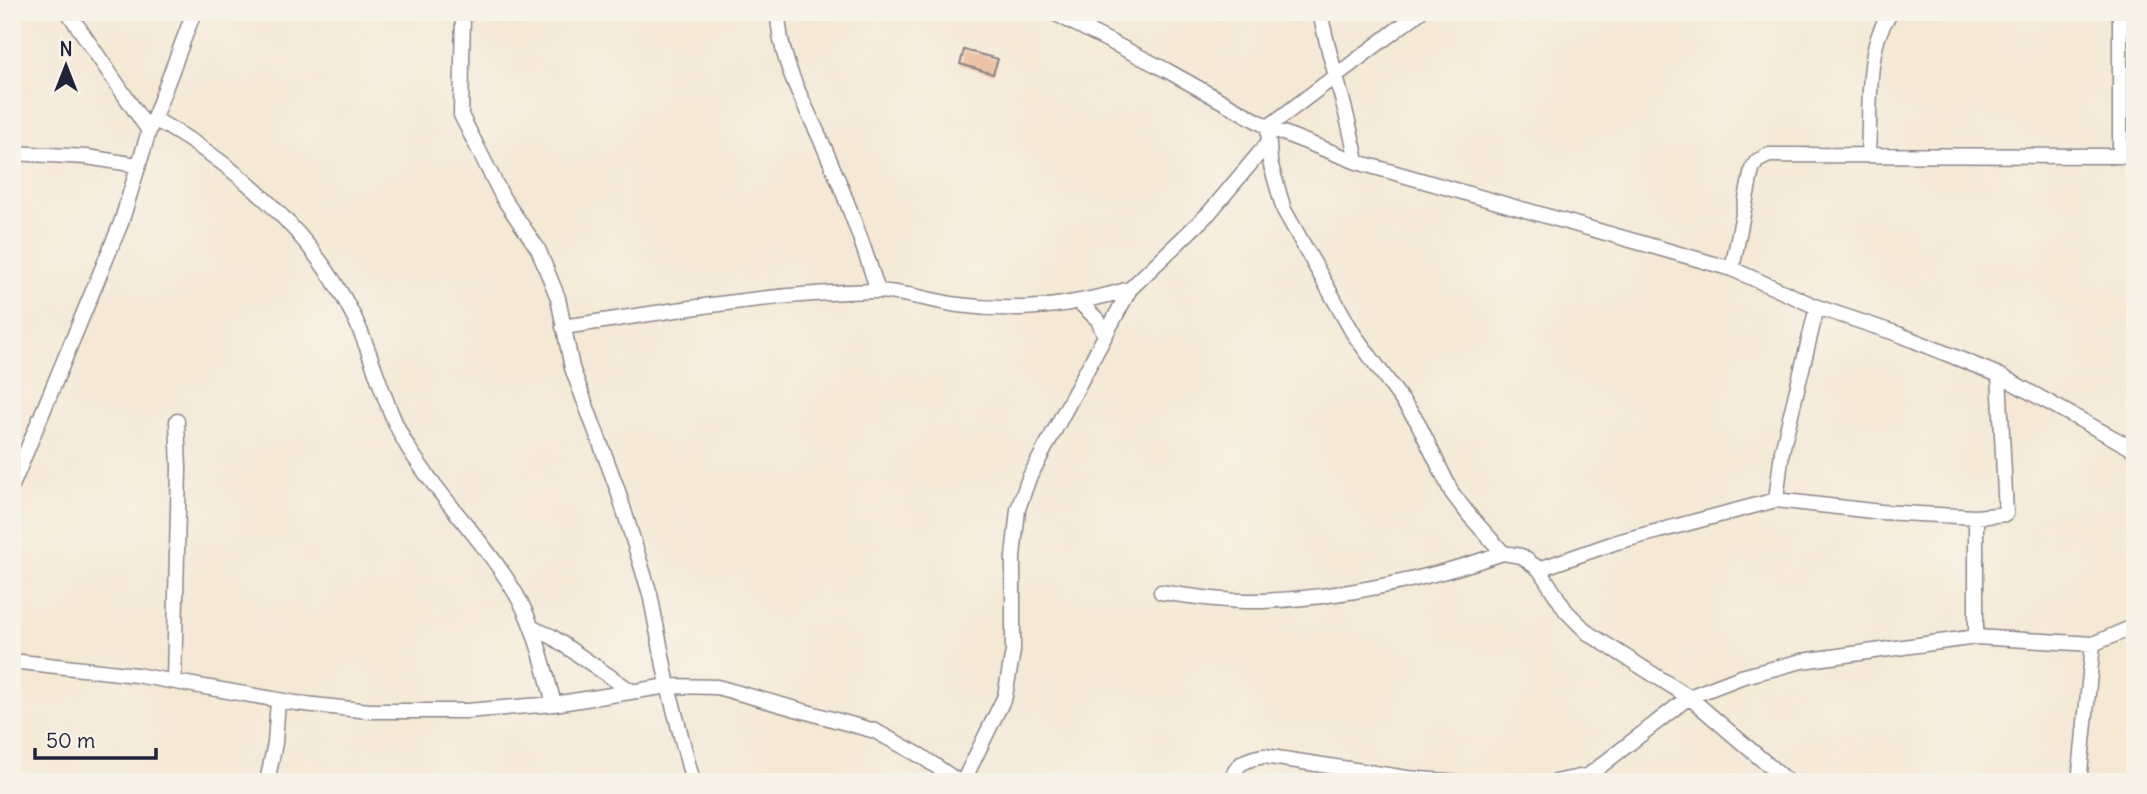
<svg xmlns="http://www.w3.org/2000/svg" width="2147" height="794" font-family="Delius,sans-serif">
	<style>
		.building { fill: #eaaf8a }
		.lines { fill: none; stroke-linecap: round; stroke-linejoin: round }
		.minor-casing { stroke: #8c8588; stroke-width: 17 }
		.minor { stroke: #fff; stroke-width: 14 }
	</style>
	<rect width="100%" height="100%" fill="#f7f3e8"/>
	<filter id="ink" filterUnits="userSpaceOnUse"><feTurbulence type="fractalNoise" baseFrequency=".0143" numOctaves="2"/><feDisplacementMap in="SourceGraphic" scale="14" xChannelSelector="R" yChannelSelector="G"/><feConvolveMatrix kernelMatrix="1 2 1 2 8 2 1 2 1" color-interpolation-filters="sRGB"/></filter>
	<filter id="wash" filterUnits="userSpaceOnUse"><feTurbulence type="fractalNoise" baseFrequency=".00686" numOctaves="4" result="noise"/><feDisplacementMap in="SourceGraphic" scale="28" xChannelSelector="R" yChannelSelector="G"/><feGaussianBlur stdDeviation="1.57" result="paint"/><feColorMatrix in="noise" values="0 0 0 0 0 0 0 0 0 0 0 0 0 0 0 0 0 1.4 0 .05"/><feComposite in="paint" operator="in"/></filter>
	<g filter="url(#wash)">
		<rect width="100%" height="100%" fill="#f5e8d5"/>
		<g id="blocks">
			<path class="building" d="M964,50L998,59L993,74L960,64Z"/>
		</g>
	</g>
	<g filter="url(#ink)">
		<use href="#blocks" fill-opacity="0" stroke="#8c8588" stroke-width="2"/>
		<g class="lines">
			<defs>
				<path id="minor" d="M68,12L149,131
					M463,12L461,115L503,198L538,249L558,298L572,368L617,488L650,594L668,686L693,782
					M778,12C779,65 807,106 827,154C847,199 863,244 878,291
					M1052,12L1166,70L1268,127L1357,162L1732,269L1817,307L1898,334L1999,375L2135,450
					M1320,12C1330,63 1348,111 1357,162
					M1420,12L1268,127L1270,162L1284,210L1353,333L1417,421L1452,493L1469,515L1503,553L1521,556L1539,569L1566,611L1588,633L1689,697L1788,782
					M154,119C235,163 313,233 354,317C375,360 384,408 409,449C443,503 491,547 521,603C537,634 545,671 554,704
					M12,153L87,157L137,165
					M1868,153C1871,114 1864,42 1892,12
					M2120,154V12
					M1732,269L1752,169L1757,161L1769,155L2135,156
					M1080,303L1098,320L1104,334
					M563,327C666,312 769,293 874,291C901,291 931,301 958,305C1019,313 1072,306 1130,289
					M12,486L121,223L149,131L194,12
					M1776,500L1782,451L1817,307
					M1539,569L1617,542L1776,500L1881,512L1976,517L2006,514L1999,375
					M1161,592C1195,597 1228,602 1262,601C1340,598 1430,579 1503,553
					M532,628L551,636L631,691
					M1976,637V517
					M12,661L136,675L296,703L369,711H466L554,704L668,686L717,687L875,731L921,756L959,782
					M174,681L179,468L177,421
					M267,782L275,743L278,700
					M963,782L1005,696L1013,651V557L1018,509L1029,478L1130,289L1209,213L1267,144
					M1231,782C1235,763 1246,759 1264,756L1407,778L1458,782
					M1555,782L1589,775L1689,697L1741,677L1802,661L1976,637L2093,644L2135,626
					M2079,782L2093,644"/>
			</defs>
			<use href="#minor" class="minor-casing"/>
			<use href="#minor" class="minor"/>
		</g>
	</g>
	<rect width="2147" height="794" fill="none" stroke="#f7f3e8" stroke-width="42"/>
	<g transform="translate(66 66)" stroke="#f7f3e8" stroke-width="5" paint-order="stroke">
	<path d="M0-5L12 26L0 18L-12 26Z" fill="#22223b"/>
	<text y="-10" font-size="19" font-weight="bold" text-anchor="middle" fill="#22223b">N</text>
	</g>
	<path d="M35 748v10h121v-10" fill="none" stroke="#22223b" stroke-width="3.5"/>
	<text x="46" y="748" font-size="21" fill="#22223b" stroke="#f7f3e8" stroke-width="5" paint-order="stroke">50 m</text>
</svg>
